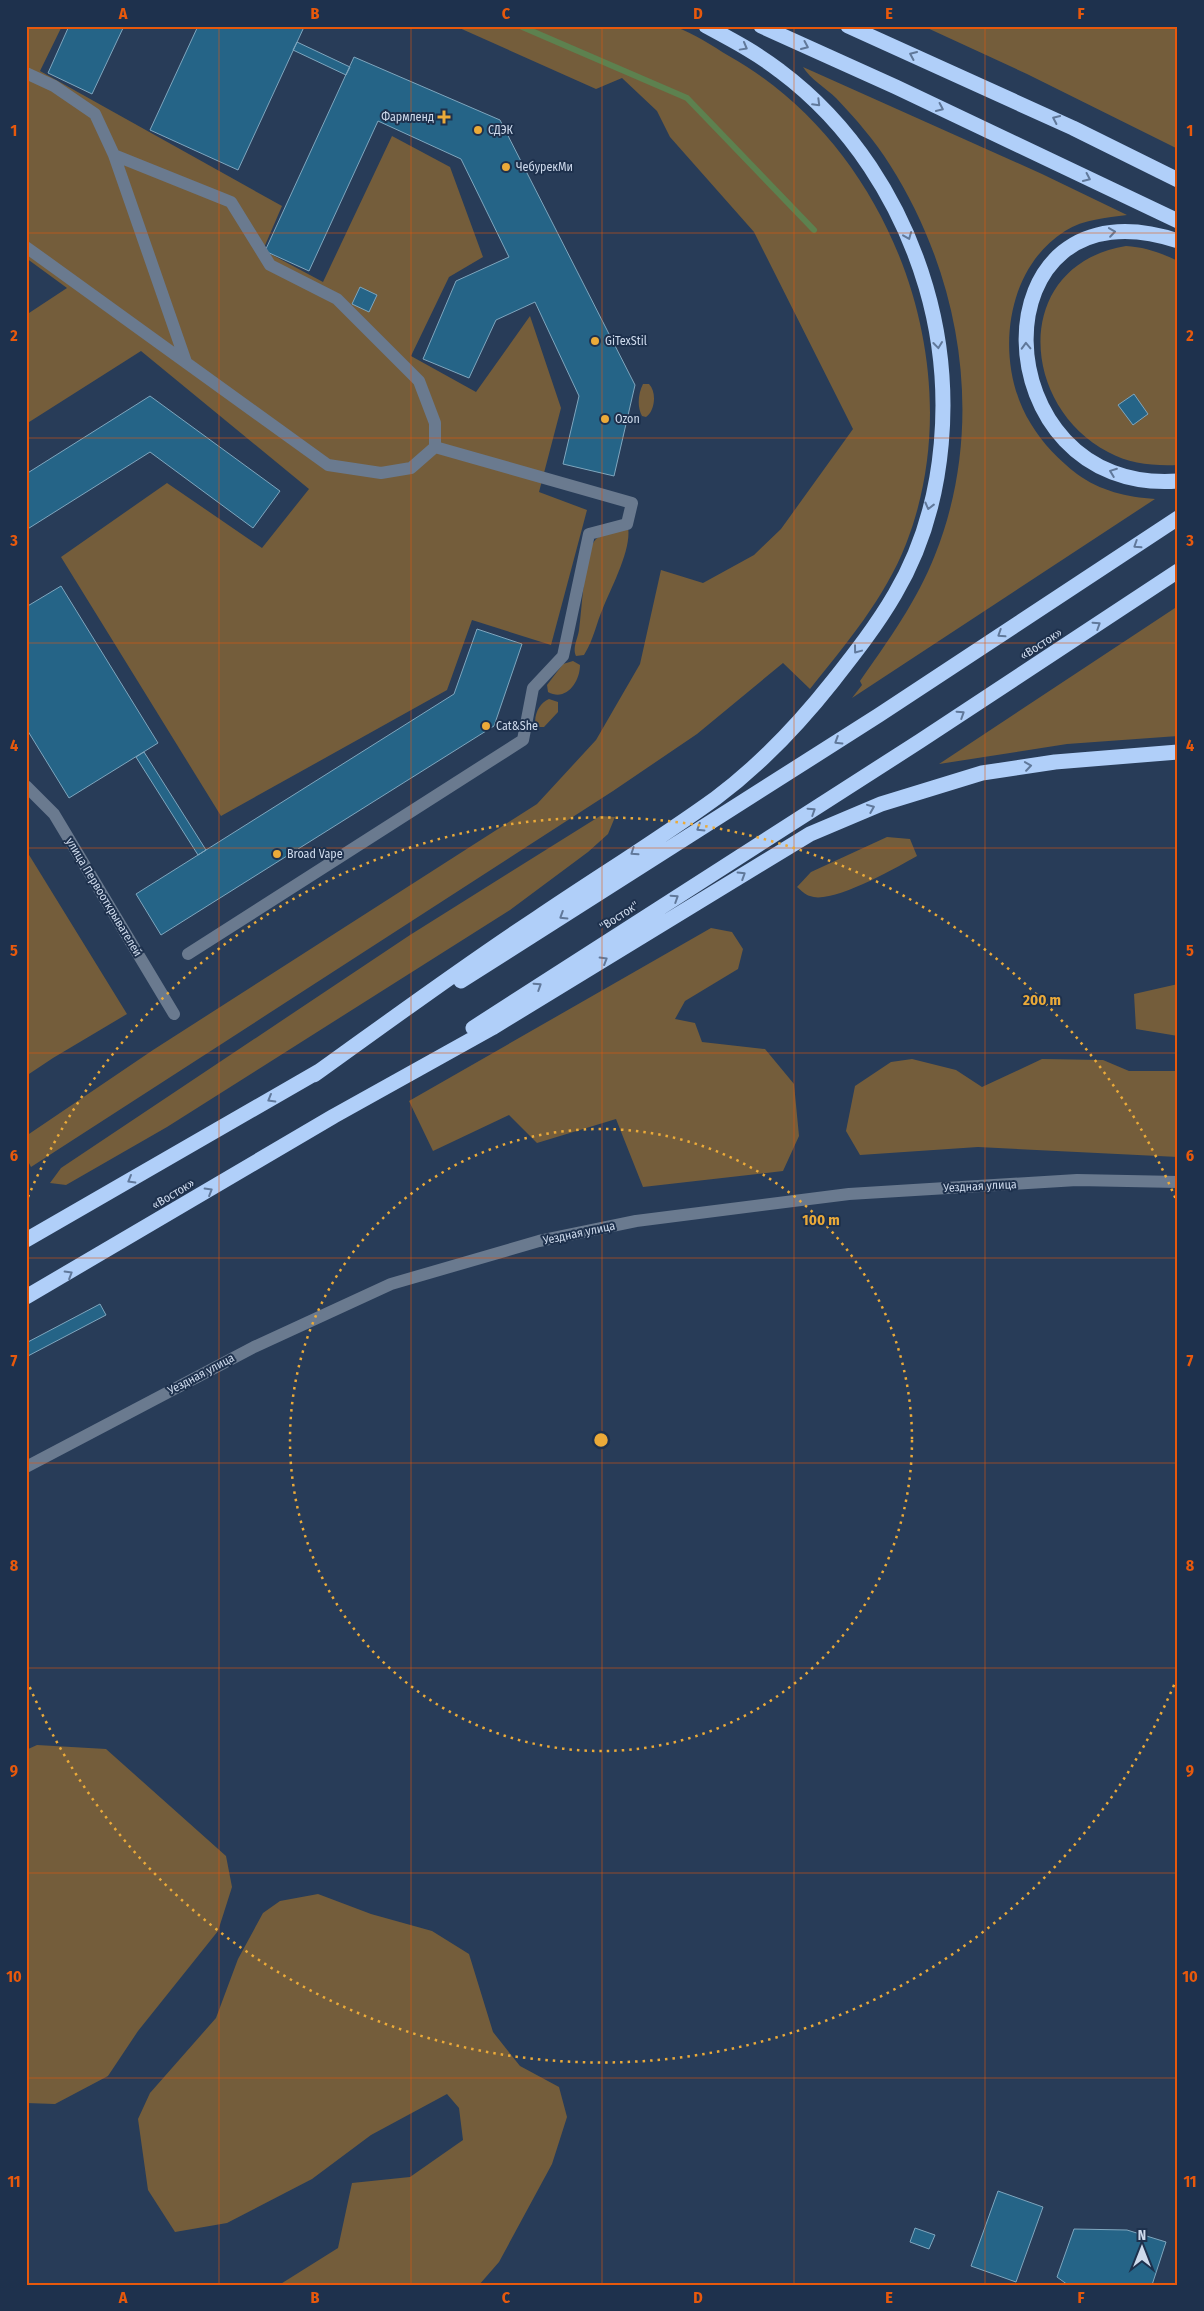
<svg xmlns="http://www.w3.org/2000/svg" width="1204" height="2311" font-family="'Fira Sans Condensed',sans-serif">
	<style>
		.green { fill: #745d3b }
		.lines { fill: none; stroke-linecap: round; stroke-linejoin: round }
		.stream { stroke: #5d814f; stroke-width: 6 }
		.building { fill: #256487; stroke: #7fa6be }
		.minor { stroke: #6a7a8f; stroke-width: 12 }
		.highway { stroke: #b0cff9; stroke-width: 15 }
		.oneway { stroke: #60789a }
		.grid { fill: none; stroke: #e8590c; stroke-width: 1; stroke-opacity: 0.55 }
		.ring { fill: none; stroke: #ebaa39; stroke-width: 2.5; stroke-dasharray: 2.5 5 }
		.poi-dot { fill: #ebaa39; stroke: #1e314d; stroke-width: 2 }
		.labels { text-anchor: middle; stroke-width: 4; stroke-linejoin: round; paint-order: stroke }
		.poi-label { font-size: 12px; fill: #cedaec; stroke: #1e314d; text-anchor: start }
		.street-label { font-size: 12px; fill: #cedaec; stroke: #1e314d }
		.centre { fill: #ebaa39; stroke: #1e314d; stroke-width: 2.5 }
		.ring-label { font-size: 15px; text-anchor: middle; font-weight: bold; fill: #ebaa39; stroke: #1e314d; stroke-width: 4; stroke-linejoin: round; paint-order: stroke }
		.neatline { fill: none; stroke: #e8590c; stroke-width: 2 }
		.grid-label { font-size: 16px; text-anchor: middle; font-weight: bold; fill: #e8590c }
	</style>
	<rect width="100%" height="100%" fill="#283c58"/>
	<path class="green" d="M26,26H62L40,71L282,206L263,250L323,282L392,136L450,167L483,257L449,277L411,356L476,392L530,316L561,408L539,492L587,510L551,645L472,620L447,690L221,816L61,557L167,483L262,548L309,489L141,351L26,424V315L67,288L26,258Z
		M455,26C508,26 561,26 614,26C629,26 662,23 675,27C694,33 712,46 729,56C892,147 974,370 906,544C885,598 846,644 810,689L783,663L697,734L613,791L31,1167L26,1157V1136L153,1050L537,804L596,740L640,664L661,570L703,583L754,555L781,529L853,429L754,232L670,137L657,111L622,78L596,89Z
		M923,26H1178V149L1027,74Z
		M803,67L1042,174L1127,215C1106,218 1084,219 1065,231C1003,270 994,365 1031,424C1043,444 1059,460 1077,474C1100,491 1127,497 1155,499L852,698L862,685L860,681C888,641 917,601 935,555C986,427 963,280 890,165C875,141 856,119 836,98C826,88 810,79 803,67Z
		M1126,246C1145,247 1161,253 1178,261V465C1153,466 1130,464 1108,452C1019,406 1011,265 1126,246Z
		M643,384H649C657,392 655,411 646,417L642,416C637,407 638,394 643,384Z
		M628,527C632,549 611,588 603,608C596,624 594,639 584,655L576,656C572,648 578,638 579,630C582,611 584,551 596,539C602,533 619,530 628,527Z
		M1178,606V736L1067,744L939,764Z
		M573,661L580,665C580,682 566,702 548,692L547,685L563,664Z
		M549,699L558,702V712L544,727H536C533,716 539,703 549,699Z
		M600,816L615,817L608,834L588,852L510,910L167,1127L66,1185L50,1183L61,1168L410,935Z
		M887,837L910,839L917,856C896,868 831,905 810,896C805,895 801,890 797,887L811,872Z
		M26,850L127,1014L53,1058L26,1076Z
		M711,928L732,932L743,949L738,969L685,1001L675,1019L695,1023L702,1042L765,1049L794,1084L799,1136L783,1171L643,1187L616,1119L537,1143L509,1115L433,1151L409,1101Z
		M1178,984V1036L1136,1029L1134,994Z
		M912,1059L956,1070L982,1087L1042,1059L1103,1060L1129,1071H1178V1157L978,1147L860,1155L846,1131L855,1086L891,1062Z
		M37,1745L106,1749L226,1856L232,1887L218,1931L138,2031L108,2076L55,2104L26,2103V1750Z
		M318,1894L371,1914L432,1931L469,1954L493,2032L520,2066L559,2087L567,2117L552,2164L499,2262L479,2285H279L338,2248L352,2183L410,2177L463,2140L459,2108L447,2094L371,2135L312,2179L227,2223L175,2232L148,2190L138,2119L150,2093L216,2018L238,1959L263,1913L280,1901Z"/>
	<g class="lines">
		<path class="stream" d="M520,26L687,98L814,230"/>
	</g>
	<path class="building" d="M69,26H124L92,94L48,73Z
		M198,26L304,27L238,170L150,130Z
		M297,42L350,67L346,75L293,50Z
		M354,57L500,120L635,385L614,476L563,464L579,396L535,302L496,320L469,378L423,359L456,281L509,257L461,159L378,121L309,271L265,251Z
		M360,287L377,295L369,312L352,304Z
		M1134,394L1148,414L1133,425L1118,405Z
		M150,396L280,491L253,528L150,452L26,530V474Z
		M61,586L158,743L69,798L26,728V607Z
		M477,629L522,644L494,726L161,935L136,894L454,694Z
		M144,752L206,850L198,855L136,757Z
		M100,1304L106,1315L26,1357V1343Z
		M998,2191L1043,2207L1016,2282L971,2266Z
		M915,2228L935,2235L929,2249L910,2242Z
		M1074,2229L1127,2230L1166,2242L1152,2285H1068L1057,2277Z"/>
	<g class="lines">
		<path class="minor" d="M26,73L54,86L95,114L114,155L231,202L270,265L337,299L419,381L435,423V447L411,468L381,473L328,465L26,247
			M114,155L186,362
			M26,786L54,814L174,1014
			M188,954L523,740L533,688L563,656L589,534L627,524L632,503L435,447
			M26,1467L254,1347L391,1284L539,1241L636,1221L849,1194L1077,1180L1178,1182"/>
		<path class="highway" d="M761,26L896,87L1178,221
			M848,26L1073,128L1178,180
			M1178,241C972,173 979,496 1178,481
			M461,981L879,715L1178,518
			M473,1028L920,741L1178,571
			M314,1075C388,1022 461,968 537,918C596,878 658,840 716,798C760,765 799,724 833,681C855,653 877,625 895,594C948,504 955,386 926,287C901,202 851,124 780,71C757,53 732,40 706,26
			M26,1240L321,1070
			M26,1297L334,1116L492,1028L810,834L881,804L982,773L1055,762L1178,752"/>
	</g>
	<defs><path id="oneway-chevron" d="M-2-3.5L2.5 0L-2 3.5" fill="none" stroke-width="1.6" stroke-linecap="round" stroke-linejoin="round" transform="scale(1.25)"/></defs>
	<g class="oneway">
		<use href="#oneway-chevron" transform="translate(805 46) rotate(24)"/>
		<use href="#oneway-chevron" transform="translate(744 47) rotate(29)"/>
		<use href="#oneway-chevron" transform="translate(913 55) rotate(-156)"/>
		<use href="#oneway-chevron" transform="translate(817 103) rotate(45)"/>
		<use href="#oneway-chevron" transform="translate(940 108) rotate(25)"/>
		<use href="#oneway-chevron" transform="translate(1056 119) rotate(-155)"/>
		<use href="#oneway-chevron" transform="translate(1087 178) rotate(25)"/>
		<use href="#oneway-chevron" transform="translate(1112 232) rotate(-8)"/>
		<use href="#oneway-chevron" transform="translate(908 236) rotate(68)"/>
		<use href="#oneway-chevron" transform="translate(938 345) rotate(83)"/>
		<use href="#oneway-chevron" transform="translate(1026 346) rotate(-92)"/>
		<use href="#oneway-chevron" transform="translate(1113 472) rotate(-159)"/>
		<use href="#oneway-chevron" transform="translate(929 506) rotate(104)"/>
		<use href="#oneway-chevron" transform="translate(1137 545) rotate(147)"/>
		<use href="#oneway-chevron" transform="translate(1097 625) rotate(-33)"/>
		<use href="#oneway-chevron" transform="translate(1001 634) rotate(147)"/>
		<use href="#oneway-chevron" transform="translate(857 650) rotate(127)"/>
		<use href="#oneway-chevron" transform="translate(961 714) rotate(-33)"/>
		<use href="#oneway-chevron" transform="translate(838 741) rotate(148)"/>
		<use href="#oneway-chevron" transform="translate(1028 766) rotate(-8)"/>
		<use href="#oneway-chevron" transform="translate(871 808) rotate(-22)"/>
		<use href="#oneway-chevron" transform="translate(812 811) rotate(-33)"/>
		<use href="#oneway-chevron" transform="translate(700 828) rotate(148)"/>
		<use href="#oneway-chevron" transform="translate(634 852) rotate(146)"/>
		<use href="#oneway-chevron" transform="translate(742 875) rotate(-32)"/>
		<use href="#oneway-chevron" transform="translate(675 898) rotate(-33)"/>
		<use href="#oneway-chevron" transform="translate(563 916) rotate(148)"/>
		<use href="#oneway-chevron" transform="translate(604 960) rotate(-31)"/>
		<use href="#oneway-chevron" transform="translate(538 986) rotate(-33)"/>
		<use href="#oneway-chevron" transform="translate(271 1099) rotate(150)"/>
		<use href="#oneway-chevron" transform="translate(131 1180) rotate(150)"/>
		<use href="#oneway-chevron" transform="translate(209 1191) rotate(-31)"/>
		<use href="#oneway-chevron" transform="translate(69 1274) rotate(-31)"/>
	</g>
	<path class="grid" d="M219,26V2285M411,26V2285M602,26V2285M794,26V2285M985,26V2285M26,233H1178M26,438H1178M26,643H1178M26,848H1178M26,1053H1178M26,1258H1178M26,1463H1178M26,1668H1178M26,1873H1178M26,2078H1178"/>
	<g class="ring">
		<circle cx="601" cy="1440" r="311"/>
		<path d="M1177 1678A623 623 0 0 1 28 1683M28 1197A623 623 0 0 1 1177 1202"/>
	</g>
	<g class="poi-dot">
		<path d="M441.5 109.5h5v5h5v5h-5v5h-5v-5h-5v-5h5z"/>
		<circle cx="478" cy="130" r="5"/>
		<circle cx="506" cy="167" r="5"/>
		<circle cx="595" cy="341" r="5"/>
		<circle cx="605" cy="419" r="5"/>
		<circle cx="486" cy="726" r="5"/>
		<circle cx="277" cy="854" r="5"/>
	</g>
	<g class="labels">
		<g class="poi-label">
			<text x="434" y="121" text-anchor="end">Фармленд</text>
			<text x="488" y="134">СДЭК</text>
			<text x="516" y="171">ЧебурекМи</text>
			<text x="605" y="345">GiTexStil</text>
			<text x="615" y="423">Ozon</text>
			<text x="496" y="730">Cat&amp;She</text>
			<text x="287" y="858">Broad Vape</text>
		</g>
		<g class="street-label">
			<text transform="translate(1041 644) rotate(-33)" y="4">«Восток»</text>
			<text transform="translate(104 897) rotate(59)" y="4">улица Первооткрывателей</text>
			<text transform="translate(619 916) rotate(-33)" y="4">"Восток"</text>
			<text transform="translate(980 1186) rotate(-3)" y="4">Уездная улица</text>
			<text transform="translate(173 1194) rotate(-31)" y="4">«Восток»</text>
			<text transform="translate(579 1233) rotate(-12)" y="4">Уездная улица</text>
			<text transform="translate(201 1374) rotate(-28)" y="4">Уездная улица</text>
		</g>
	</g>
	<circle cx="601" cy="1440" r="8" class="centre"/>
	<g class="ring-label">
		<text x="1042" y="1005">200 m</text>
		<text x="821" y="1225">100 m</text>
	</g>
	<rect width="1204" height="2311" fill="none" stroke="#1e314d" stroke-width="55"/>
	<g transform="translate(1142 2248)" stroke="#1e314d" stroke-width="4" paint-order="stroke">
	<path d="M0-4L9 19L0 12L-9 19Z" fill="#cedaec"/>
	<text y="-8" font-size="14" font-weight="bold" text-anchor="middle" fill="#cedaec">N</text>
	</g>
	<rect x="28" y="28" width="1148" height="2256" class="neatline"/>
	<g class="grid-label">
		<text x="123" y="19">A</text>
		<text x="315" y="19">B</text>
		<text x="506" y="19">C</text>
		<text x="698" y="19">D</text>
		<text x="889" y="19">E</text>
		<text x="1081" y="19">F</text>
		<text x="14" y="136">1</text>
		<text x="1190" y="136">1</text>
		<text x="14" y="341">2</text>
		<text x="1190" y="341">2</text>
		<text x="14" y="546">3</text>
		<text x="1190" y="546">3</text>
		<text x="14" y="751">4</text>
		<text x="1190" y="751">4</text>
		<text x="14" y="956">5</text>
		<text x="1190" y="956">5</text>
		<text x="14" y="1161">6</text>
		<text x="1190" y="1161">6</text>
		<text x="14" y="1366">7</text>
		<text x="1190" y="1366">7</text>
		<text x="14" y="1571">8</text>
		<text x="1190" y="1571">8</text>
		<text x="14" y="1776">9</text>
		<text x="1190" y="1776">9</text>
		<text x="14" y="1982">10</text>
		<text x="1190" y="1982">10</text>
		<text x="14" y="2187">11</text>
		<text x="1190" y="2187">11</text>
		<text x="123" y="2303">A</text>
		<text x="315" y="2303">B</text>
		<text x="506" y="2303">C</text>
		<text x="698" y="2303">D</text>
		<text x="889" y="2303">E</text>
		<text x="1081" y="2303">F</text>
	</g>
</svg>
